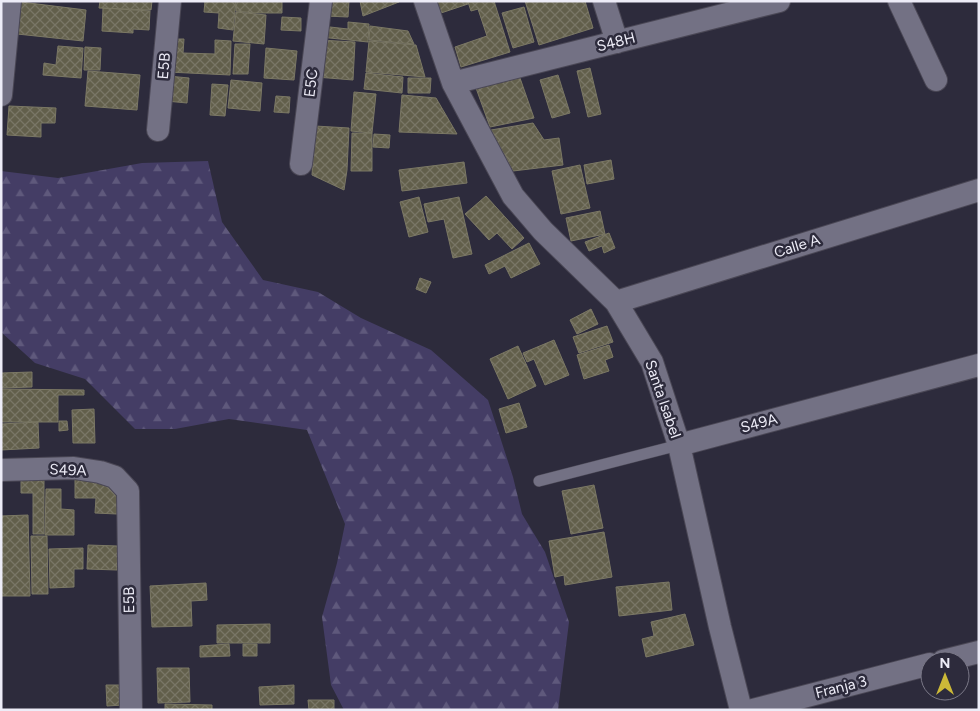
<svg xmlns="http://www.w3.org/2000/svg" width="980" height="711" font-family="Figtree,sans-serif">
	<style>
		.forest { fill: url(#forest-firs) }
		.building { fill: url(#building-cross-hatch); stroke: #7b7864 }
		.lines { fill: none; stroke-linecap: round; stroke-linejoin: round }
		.lane-casing { stroke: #4a4755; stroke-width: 12 }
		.street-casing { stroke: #4a4755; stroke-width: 24 }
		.lane { stroke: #737184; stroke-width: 11 }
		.street { stroke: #737184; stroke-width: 22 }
		.labels { text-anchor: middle; stroke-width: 5; stroke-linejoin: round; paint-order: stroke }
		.street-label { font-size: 15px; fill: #edecf7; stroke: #2d2b3c }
	</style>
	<defs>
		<pattern id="forest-firs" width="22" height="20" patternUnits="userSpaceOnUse" patternTransform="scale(1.25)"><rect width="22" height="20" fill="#443d65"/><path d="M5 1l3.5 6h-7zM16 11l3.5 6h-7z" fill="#5f597c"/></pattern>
		<pattern id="building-cross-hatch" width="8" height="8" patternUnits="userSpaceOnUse" patternTransform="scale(1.25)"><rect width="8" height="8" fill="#625f4b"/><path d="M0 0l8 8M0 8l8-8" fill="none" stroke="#797666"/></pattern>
	</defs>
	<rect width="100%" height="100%" fill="#2d2b3c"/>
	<path class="forest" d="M208,161L222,222L263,280L318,292L361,318L431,350L488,400L513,477L522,514L545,552L569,622L558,710H344L331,685L322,617L337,563L345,524L307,430L229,419L175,429H135L85,379L35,363L1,332V171L58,178L142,163Z"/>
	<path class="building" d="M100,1H152L151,10L99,8Z
		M205,1H236L233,30L218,28L219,13L204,12Z
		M237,1H282V13H254L236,11Z
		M326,1H349L348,17L325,16Z
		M360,1H398L399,2L363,16Z
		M437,1H467L468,4L441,13Z
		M494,1L510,52L461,67L455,47L487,36L478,9L471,11L468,2Z
		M525,1H585L593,28L539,45Z
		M21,2L86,10L83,41L17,34Z
		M524,7L534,42L513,48L502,13Z
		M103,8L150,11L149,30L133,29V33L102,31Z
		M236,12L266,15L264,44L233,41Z
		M282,17L301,18V31L281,30Z
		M348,22L369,24L368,42L320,37L321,26L348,29Z
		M370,26L408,31L414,44L369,40Z
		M170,39H184L183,53L215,54V40L231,41L230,75L168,72Z
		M319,40L355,42L353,80L316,77Z
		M369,41L416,45L425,77L366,72Z
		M235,44H250L248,74H233Z
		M58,46L83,48L81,78L43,75L44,63L56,65Z
		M85,47L101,48L100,70H84Z
		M266,48L297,51L294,80L264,78Z
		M590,68L601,114L588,117L577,71Z
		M88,71L140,75L137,110L85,106Z
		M366,73L403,77L402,93L364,89Z
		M558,75L570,113L552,118L540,80Z
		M168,76L189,78L187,103L166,101Z
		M408,78H431L430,93H408Z
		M520,78L534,118L490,127L476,88Z
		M231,80L262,83L260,111L228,108Z
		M212,84L228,85L225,116L210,115Z
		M354,92L376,94L372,133L351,131Z
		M402,95L436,98L457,134L399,132Z
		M276,96L290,97L289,113L274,112Z
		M9,106L56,108L55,123H41V137L7,135Z
		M533,123L544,140L559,138L563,165L513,171L491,130Z
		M315,126L349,128L347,170L344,190L312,175Z
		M352,133H372V171H351Z
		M374,134L390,135L389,148L373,147Z
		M611,160L614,179L587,184L584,165Z
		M464,162L467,183L402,191L399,170Z
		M580,165L590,208L561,214L552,171Z
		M486,196L524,238L512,249L497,233L489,240L465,214Z
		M419,197L428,232L409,237L400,202Z
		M459,197L472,254L453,258L444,219L428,222L424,204Z
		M600,211L605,234L571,241L566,218Z
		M609,233L615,248L604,253L602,246L589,251L585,242Z
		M529,243L540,264L511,278L505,266L489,274L485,265Z
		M420,278L431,282L426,293L416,289Z
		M591,309L598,324L577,334L570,320Z
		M607,326L613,342L579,353L573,337Z
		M554,340L569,375L545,385L534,359L527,362L523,353Z
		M609,345L613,357L605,360L609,371L584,379L577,355Z
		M518,346L536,386L508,399L490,359Z
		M32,372V387L1,388V373Z
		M1,389L84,390V395H58V422H1Z
		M519,403L527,427L506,433L499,409Z
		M94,409L95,443H73L72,410Z
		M59,421H67L68,430L59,431Z
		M38,422L39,448L1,450V424Z
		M75,477L108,485L117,497V514L95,513L96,498H75Z
		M21,479H44V534H33V493H21Z
		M594,485L603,528L571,534L562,491Z
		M46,489H61V509L74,510V535H45Z
		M28,515L30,596H1V516Z
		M604,532L612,577L565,585L564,575L555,577L549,541Z
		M31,536H47L48,594H32Z
		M88,545L118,546L117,570L87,569Z
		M83,548V569H74V587L50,588L49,549Z
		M669,582L672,610L619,616L616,587Z
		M206,583L207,600L191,601L192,626L152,627L150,586Z
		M685,614L694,645L646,657L642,639L654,636L651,622Z
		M270,624V643H217V625Z
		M229,644L230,656L200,657V646Z
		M243,644H257V656H243Z
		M157,668H189L190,702L158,703Z
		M106,685H122L123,705L107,706Z
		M294,685V704L260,705L259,687Z
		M308,700H334V710H309Z
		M165,704L212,705V710H165Z"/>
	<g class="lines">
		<defs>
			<path id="lane" d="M539,481L679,445"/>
			<path id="street" d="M425,1L453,83L513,196L543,231L616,302L652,362L679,445L720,627L741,710
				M604,1L617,42
				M899,1L936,80
				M453,83L779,1
				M1,95L10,1
				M158,130L170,1
				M301,164L321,1
				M616,302L979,190
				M679,445L979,365
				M1,470L74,468L100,472L115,477L128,491L131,710
				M943,661L979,652
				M753,710L930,664"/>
		</defs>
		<use href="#lane" class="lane-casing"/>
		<use href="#street" class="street-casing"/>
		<use href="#lane" class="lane"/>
		<use href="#street" class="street"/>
	</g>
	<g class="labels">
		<g class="street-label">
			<text transform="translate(616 42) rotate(-14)" y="5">S48H</text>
			<text transform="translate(164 66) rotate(-85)" y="5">E5B</text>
			<text transform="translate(311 83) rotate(-83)" y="5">E5C</text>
			<text transform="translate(797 246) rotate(-17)" y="5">Calle A</text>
			<text transform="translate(663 399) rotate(71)" y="5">Santa Isabel</text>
			<text transform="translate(759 423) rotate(-15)" y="5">S49A</text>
			<text transform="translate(68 470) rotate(2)" y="5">S49A</text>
			<text transform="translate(129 600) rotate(-91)" y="5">E5B</text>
			<text transform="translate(841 687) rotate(-14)" y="5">Franja 3</text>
		</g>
	</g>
	<rect width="980" height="711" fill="none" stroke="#edecf7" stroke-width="5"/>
	<g transform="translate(945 676)"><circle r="24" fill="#2d2b3c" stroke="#7a7887"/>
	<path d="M0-4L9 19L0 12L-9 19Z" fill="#ccb938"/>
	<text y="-8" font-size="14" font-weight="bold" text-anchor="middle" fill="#edecf7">N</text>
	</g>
</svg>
